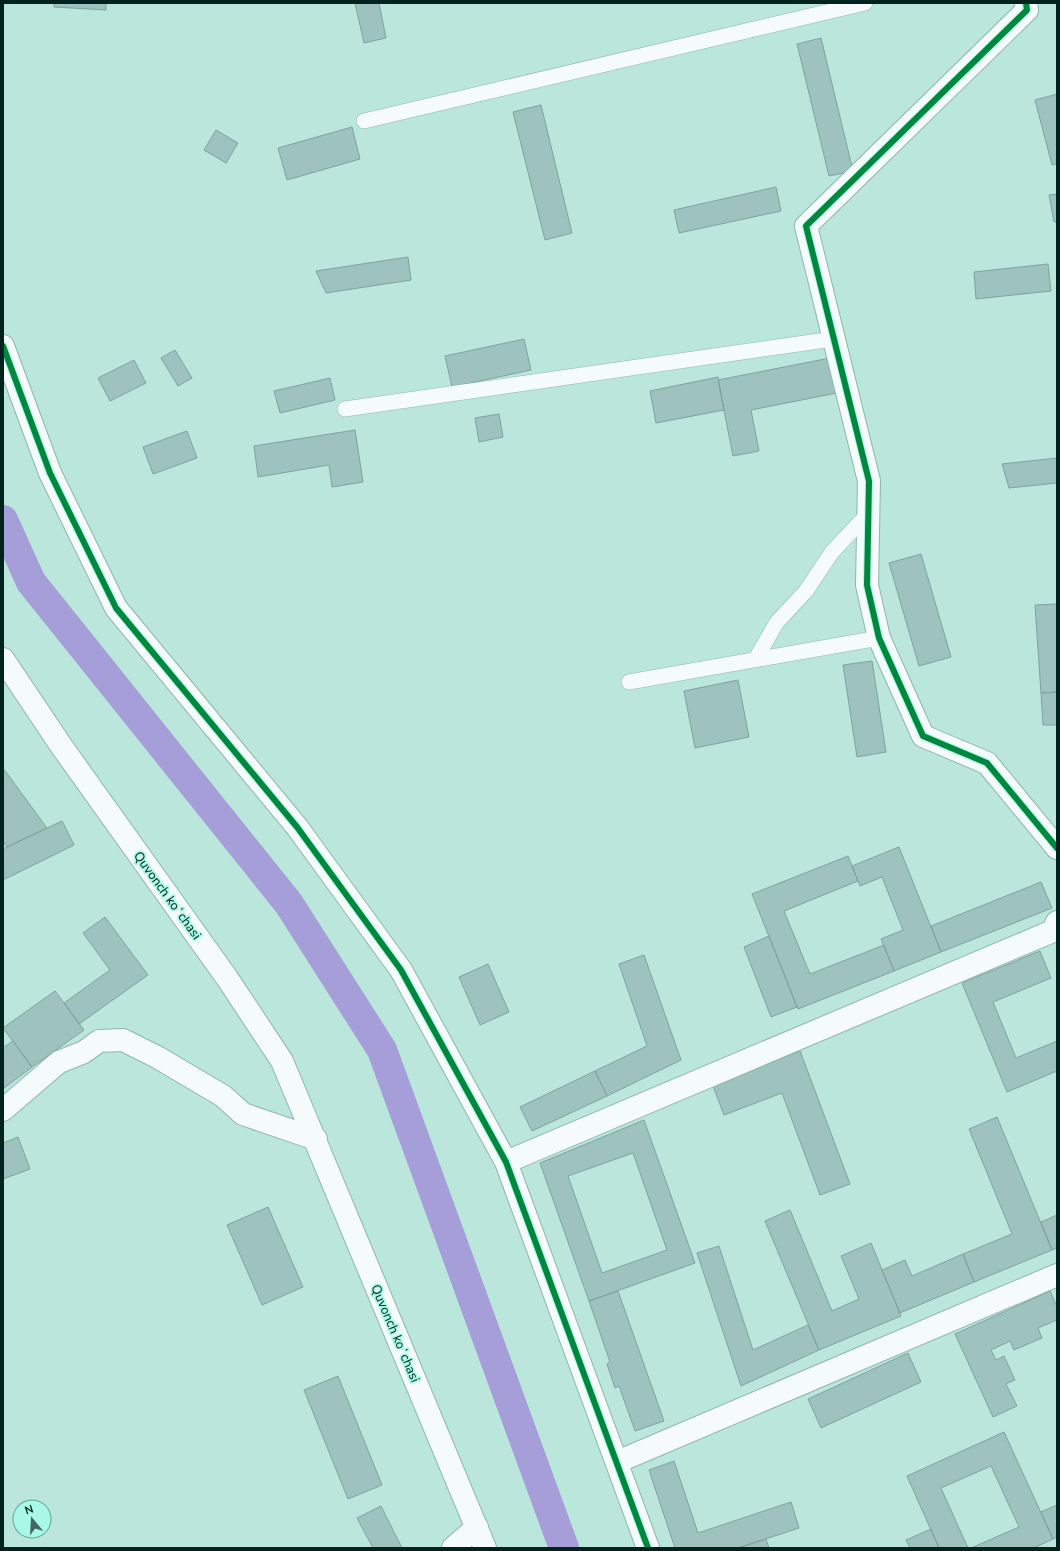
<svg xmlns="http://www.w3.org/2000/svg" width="1060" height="1551" font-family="'Nunito Sans',sans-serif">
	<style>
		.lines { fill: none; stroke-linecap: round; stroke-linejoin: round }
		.canal { stroke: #a69ed8; stroke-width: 30 }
		.building { fill: #9ec3bf; stroke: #7ea39f; fill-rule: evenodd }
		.lane-casing { stroke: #91b5ad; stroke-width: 16 }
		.street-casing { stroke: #91b5ad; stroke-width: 24 }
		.lane { stroke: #f5fbfa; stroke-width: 15 }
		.street { stroke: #f5fbfa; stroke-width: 22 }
		.cycleway-casing { stroke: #a7f9e6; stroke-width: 8 }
		.cycleway { stroke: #00873e; stroke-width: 6 }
		.labels { text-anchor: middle; stroke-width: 3.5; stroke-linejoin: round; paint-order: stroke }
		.street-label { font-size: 13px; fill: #00231d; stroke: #a7f9e6 }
	</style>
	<rect width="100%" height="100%" fill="#bae6dc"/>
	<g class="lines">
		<path class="canal" d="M3,520L31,582L289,904L382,1050L564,1548"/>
	</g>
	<path class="building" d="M54,3H106V10L54,7Z
		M355,3H379L386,38L364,43Z
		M821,38L853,171L829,176L797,44Z
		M1057,94V164L1052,165L1035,100Z
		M541,105L572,233L545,240L513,112Z
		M352,127L360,159L287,180L278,148Z
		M216,130L238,143L226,163L204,150Z
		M776,187L781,211L679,233L674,210Z
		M1057,194V222H1054L1049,195Z
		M408,257L411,280L326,293L316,271Z
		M1048,264L1051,291L976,299L974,272Z
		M524,339L531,370L452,387L445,356Z
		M175,350L192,378L178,386L161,358Z
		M835,357L842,392L751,410L759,451L733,456L718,380Z
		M134,360L146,383L110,401L98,378Z
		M718,377L724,410L656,423L650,391Z
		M330,378L335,400L280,413L274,391Z
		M499,414L503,437L479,442L475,418Z
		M355,430L363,482L332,487L329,465L258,477L254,446Z
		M187,431L197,458L153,474L143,447Z
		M1057,458V483L1009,488L1002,464Z
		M921,554L951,657L919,666L889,563Z
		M1057,604V692L1041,693L1035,605Z
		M872,661L886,752L857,757L843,665Z
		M738,680L749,737L695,748L684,691Z
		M1057,692V725H1043L1041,693Z
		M3,768L47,828L7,847L3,841Z
		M62,821L74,845L3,880V849Z
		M899,847L941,952L894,971L881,939L903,930L882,877L860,886L852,866Z
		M848,856L858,881L784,911L810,974L884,945L894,971L798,1009L752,894Z
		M1041,882L1052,908L941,952L931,926Z
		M105,917L148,975L79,1024L64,1003L110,970L83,933Z
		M769,936L797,1007L771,1017L744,947Z
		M1040,951L1051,978L993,1002L1016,1058L1057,1041V1071L1007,1092L962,983Z
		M644,955L681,1060L607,1096L595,1071L647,1046L619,964Z
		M488,964L509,1012L480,1025L459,977Z
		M55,991L84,1030L32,1067L3,1028Z
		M13,1041L32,1067L3,1089V1048Z
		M800,1051L850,1184L820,1195L782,1093L724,1115L710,1078L739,1074Z
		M595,1071L607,1096L532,1131L520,1107Z
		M997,1117L1052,1250L974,1282L963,1254L1012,1234L969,1129Z
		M644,1120L695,1263L589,1301L540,1163ZM633,1153L667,1250L602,1273L568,1176Z
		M18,1137L30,1169L3,1179V1143Z
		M268,1207L303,1287L262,1305L227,1225Z
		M790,1210L832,1311L859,1299L841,1256L871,1243L901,1316L819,1350L765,1221Z
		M1057,1215V1248L1052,1250L1041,1222Z
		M719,1246L753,1350L808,1325L819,1350L741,1386L697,1253Z
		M963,1254L974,1282L900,1313L882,1270L905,1260L912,1276Z
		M618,1291L664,1421L635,1431L619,1386L615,1388L607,1364L610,1362L589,1301Z
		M1050,1291L1057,1307V1320L1038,1328L1042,1338L1014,1350L1010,1341L991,1350L996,1360L1004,1356L1015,1380L1006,1384L1017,1406L993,1417L955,1334Z
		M908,1353L921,1382L821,1428L808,1399Z
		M338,1376L382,1485L348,1499L304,1390Z
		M1004,1432L1053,1539L1034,1548H971L1019,1527L991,1466L941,1488L968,1548H939L907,1476Z
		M674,1461L698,1533L791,1502L799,1528L738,1548H675L649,1470Z
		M1057,1505V1537L1053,1539L1041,1512Z
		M381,1506L402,1548H373L357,1518Z
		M931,1529L939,1548H910L906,1540Z
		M766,1539L769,1548H738Z"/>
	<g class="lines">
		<defs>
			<path id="lane" d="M364,121L865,3
				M345,409L833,339
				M755,660L777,622L806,591L832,552L868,514
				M629,682L879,638"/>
			<path id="street" d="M1026,3L1027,10L806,226L869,481L867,585L879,638L923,736L987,763L1057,848
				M3,346L50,473L116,608L297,827L401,970L506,1162L648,1548
				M3,659L62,747L227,978L282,1061L485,1548
				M3,1110L59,1062L84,1052L99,1041L123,1040L157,1057L223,1096L243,1114L316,1139
				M506,1162L1053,931L1057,922
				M617,1462L1057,1275
				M453,1548L477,1527"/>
		</defs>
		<use href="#lane" class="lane-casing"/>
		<use href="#street" class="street-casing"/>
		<use href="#lane" class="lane"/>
		<use href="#street" class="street"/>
		<defs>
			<path id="cycleway" d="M1026,3L1027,10L806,226L869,481L867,585L879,638L923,736L987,763L1057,848
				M3,346L50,473L116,608L297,827L401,970L506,1162L648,1548"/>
		</defs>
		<use href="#cycleway" class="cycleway-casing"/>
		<use href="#cycleway" class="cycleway"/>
	</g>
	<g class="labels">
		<g class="street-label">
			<text transform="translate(168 895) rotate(54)" y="5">Quvonch koʻchasi</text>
			<text transform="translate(396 1333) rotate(67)" y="5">Quvonch koʻchasi</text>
		</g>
	</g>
	<rect width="1060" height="1551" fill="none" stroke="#00231d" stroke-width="8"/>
	<g transform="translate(32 1519) rotate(342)"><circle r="19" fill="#a7f9e6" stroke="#64a396"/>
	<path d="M0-3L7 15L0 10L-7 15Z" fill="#416760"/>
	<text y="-6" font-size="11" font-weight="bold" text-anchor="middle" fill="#00231d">N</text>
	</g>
</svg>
